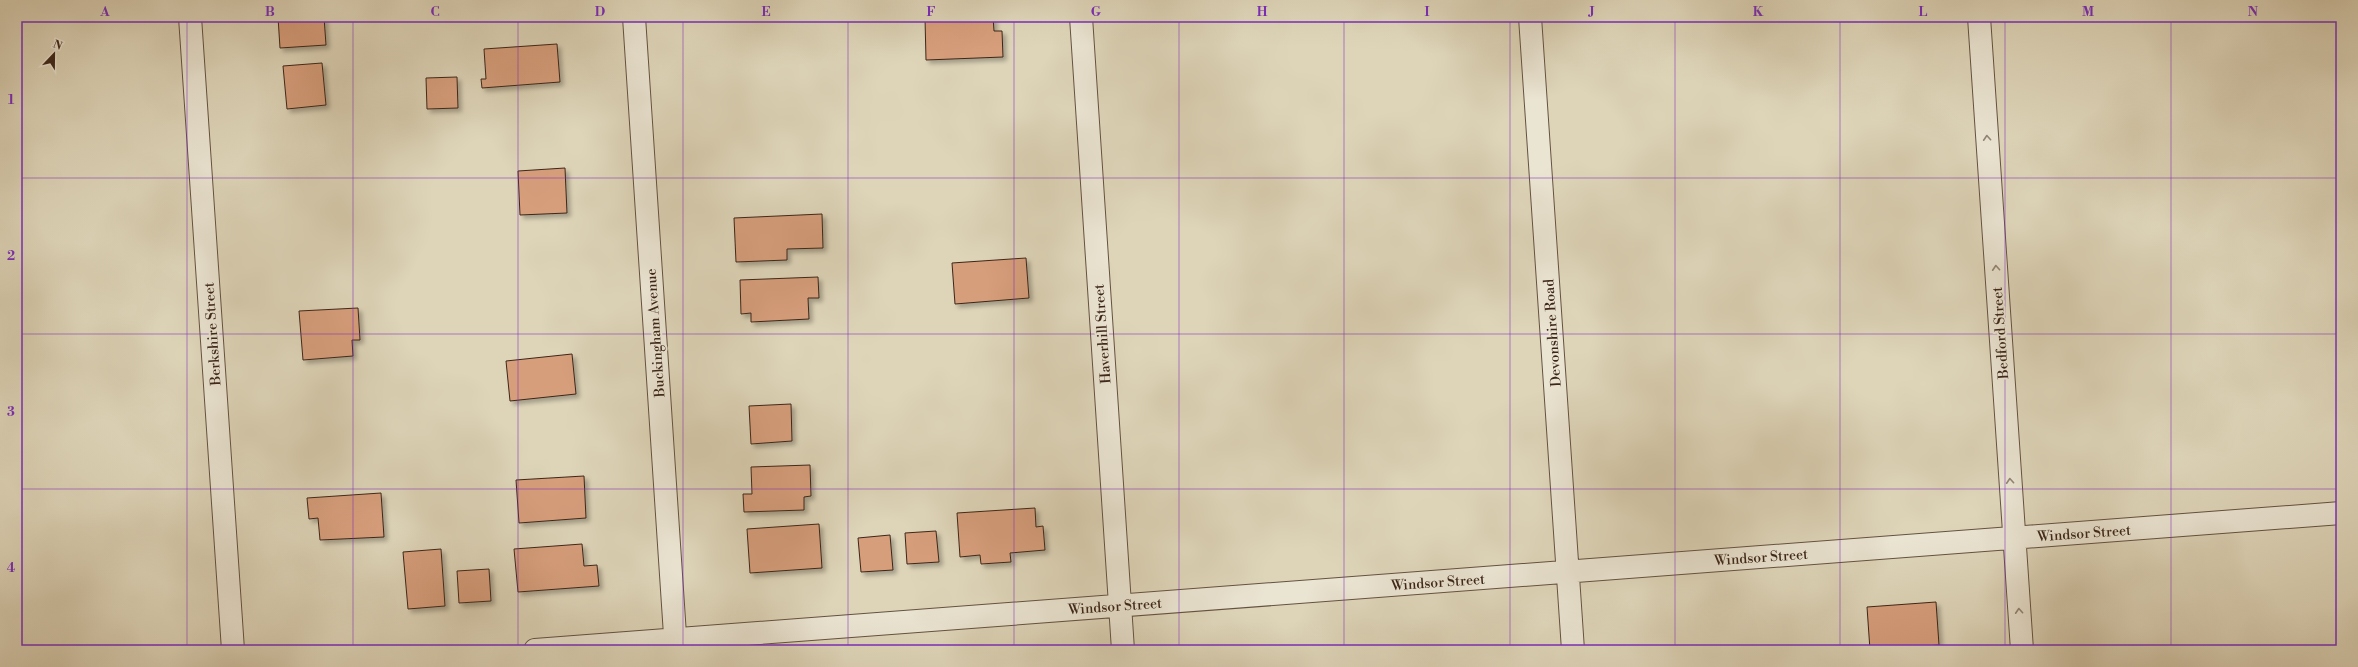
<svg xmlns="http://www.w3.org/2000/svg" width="2358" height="667" font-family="'Libre Bodoni',serif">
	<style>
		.building { fill: #d79e7b; stroke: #3c2619; filter: url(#shadow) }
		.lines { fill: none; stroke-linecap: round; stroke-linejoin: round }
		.minor-casing { stroke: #645241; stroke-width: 24 }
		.minor { stroke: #eae4d2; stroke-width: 22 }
		.oneway { stroke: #938576 }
		.grid { fill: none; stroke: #7b2cbf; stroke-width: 1; stroke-opacity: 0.55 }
		.labels { text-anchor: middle; stroke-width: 4; stroke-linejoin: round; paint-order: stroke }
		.street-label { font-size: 14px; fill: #3c2619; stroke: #eae4d2 }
		.neatline { fill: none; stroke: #7b2cbf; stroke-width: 1.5 }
		.grid-label { font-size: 13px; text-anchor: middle; font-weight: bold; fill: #7b2cbf }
	</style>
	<defs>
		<filter id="shadow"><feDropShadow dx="3.5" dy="3.5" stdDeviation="2" flood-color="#0004"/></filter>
	</defs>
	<rect width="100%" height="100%" fill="#ded5b9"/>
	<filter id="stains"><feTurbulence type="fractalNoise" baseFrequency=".005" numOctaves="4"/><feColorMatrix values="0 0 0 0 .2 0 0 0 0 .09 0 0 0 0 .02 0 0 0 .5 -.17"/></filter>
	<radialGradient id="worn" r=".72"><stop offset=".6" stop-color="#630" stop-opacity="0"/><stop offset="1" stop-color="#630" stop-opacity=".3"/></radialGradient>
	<path class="building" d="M278,17H324L326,45L280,48Z
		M993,17L994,31H1002L1003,57L926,60L925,18Z
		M557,44L560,82L482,88L481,79H486L484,49Z
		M322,63L326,105L287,109L283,66Z
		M457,77L458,108L427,109L426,78Z
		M565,168L567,213L520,215L518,171Z
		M822,214L823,248L787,249V260L736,262L734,218Z
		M1026,258L1029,298L955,304L952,263Z
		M818,277L819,298H808L809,319L751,322V313L741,314L740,280Z
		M358,308L360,340H352L353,356L303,360L299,311Z
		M572,354L576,394L510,401L506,361Z
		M791,404L792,441L751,444L749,406Z
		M810,465L811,496L804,497V510L744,512L743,494H752L751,467Z
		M584,476L586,518L519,523L516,480Z
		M381,493L384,537L320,540L318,518L309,519L307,498Z
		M1035,508L1036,527L1043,526L1045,550L1010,553L1011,562L981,564L980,555L960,557L957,513Z
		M819,524L822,568L750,573L747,529Z
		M936,531L939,562L907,564L905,533Z
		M890,535L893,570L861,572L858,538Z
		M582,544L584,566L597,565L599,586L518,592L514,549Z
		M441,549L445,606L408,609L403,552Z
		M489,569L491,601L459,603L457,571Z
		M1936,602L1939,645L1870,650L1867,607Z"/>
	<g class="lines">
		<defs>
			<path id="minor" d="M190,17L233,650
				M634,17L676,650
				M1081,17L1123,650
				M1530,17L1573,650
				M1979,17L2022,650
				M535,650L2341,513"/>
		</defs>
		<use href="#minor" class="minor-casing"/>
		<use href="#minor" class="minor"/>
	</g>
	<defs><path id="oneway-chevron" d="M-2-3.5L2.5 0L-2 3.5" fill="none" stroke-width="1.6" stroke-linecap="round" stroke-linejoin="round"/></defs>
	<g class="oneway">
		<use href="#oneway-chevron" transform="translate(1987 138) rotate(-94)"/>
		<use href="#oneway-chevron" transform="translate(1996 268) rotate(-94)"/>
		<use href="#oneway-chevron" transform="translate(2010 481) rotate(-94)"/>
		<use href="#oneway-chevron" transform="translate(2019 611) rotate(-94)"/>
	</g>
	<path class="grid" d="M187,17V650M353,17V650M518,17V650M683,17V650M848,17V650M1014,17V650M1179,17V650M1344,17V650M1510,17V650M1675,17V650M1840,17V650M2005,17V650M2171,17V650M17,178H2341M17,334H2341M17,489H2341"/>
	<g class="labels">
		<g class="street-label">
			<text transform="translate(655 333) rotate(-94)" y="5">Buckingham Avenue</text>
			<text transform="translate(1552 333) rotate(-94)" y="5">Devonshire Road</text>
			<text transform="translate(2000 333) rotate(-94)" y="5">Bedford Street</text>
			<text transform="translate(212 334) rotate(-94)" y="5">Berkshire Street</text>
			<text transform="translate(1102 334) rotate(-94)" y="5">Haverhill Street</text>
			<text transform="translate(2084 533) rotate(-4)" y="5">Windsor Street</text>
			<text transform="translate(1761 557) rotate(-4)" y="5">Windsor Street</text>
			<text transform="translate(1438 582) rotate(-4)" y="5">Windsor Street</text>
			<text transform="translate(1115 606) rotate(-4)" y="5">Windsor Street</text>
		</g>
	</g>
	<rect width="2358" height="667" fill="none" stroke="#ded5b9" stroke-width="44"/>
	<g transform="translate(54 54) rotate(22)" stroke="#eae4d2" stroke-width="3" paint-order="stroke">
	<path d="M0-3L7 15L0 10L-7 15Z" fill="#3c2619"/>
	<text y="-6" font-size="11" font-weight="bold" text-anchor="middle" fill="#3c2619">N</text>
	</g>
	<rect x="22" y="22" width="2314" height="623" class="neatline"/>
	<g class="grid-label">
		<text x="105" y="16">A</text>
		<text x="270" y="16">B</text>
		<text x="435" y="16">C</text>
		<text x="600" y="16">D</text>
		<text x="766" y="16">E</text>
		<text x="931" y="16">F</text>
		<text x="1096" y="16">G</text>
		<text x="1262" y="16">H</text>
		<text x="1427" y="16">I</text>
		<text x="1592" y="16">J</text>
		<text x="1758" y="16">K</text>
		<text x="1923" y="16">L</text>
		<text x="2088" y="16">M</text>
		<text x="2253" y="16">N</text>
		<text x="11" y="104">1</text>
		<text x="11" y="260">2</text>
		<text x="11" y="416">3</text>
		<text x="11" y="572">4</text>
	</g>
	<rect width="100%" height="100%" filter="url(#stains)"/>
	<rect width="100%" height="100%" fill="url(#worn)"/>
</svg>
